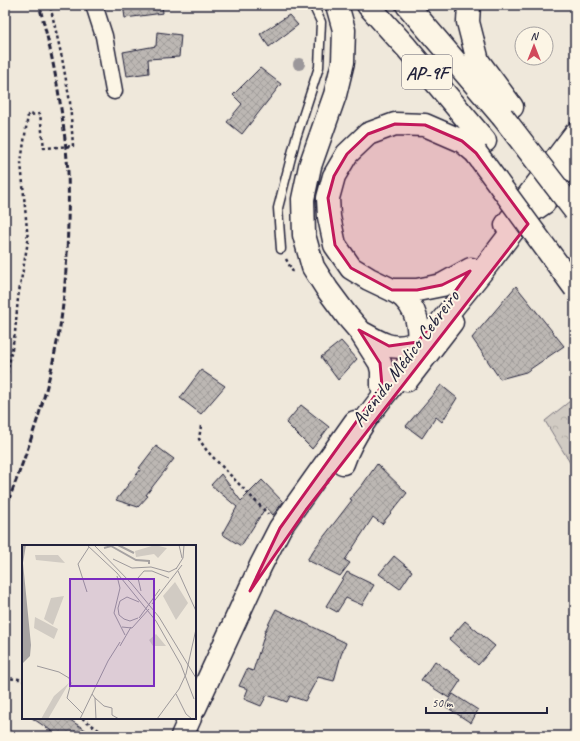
<svg xmlns="http://www.w3.org/2000/svg" width="580" height="741" font-family="Caveat,sans-serif">
	<style>
		.forest { fill: url(#forest-crowns); stroke: #7a767f }
		.building { fill: url(#building-cross-hatch); stroke: #22223b }
		.lines { fill: none; stroke-linecap: round; stroke-linejoin: round }
		.service-casing { stroke: #22223b; stroke-width: 11 }
		.minor-casing { stroke: #22223b; stroke-width: 19 }
		.secondary-casing { stroke: #22223b; stroke-width: 25 }
		.motorway-casing { stroke: #22223b; stroke-width: 25 }
		.path { stroke: #22223b; stroke-width: 2.5; stroke-dasharray: 3 3; stroke-linecap: butt }
		.service { stroke: #fcf5e5; stroke-width: 8 }
		.minor { stroke: #fcf5e5; stroke-width: 16 }
		.secondary { stroke: #fcf5e5; stroke-width: 22 }
		.motorway { stroke: #fcf5e5; stroke-width: 22 }
		.rail { stroke: #22223b; stroke-width: 3; stroke-dasharray: 6 3; stroke-linecap: butt }
		.motorway-bridge-casing { stroke: #22223b; stroke-width: 25; stroke-linecap: butt }
		.motorway-bridge { stroke: #fcf5e5; stroke-width: 22 }
		.tree { fill: #9b979a }
		.marked { fill: #c2185b; fill-opacity: 0.2; stroke: #c2185b; stroke-width: 3; stroke-linejoin: round }
		.labels { text-anchor: middle; stroke-width: 4; stroke-linejoin: round; paint-order: stroke }
		.shield { fill: #fcf5e5; stroke: #63616e; stroke-width: 1 }
		.shield-label { font-size: 19px; font-weight: bold; fill: #22223b }
		.street-label { font-size: 20px; fill: #22223b; stroke: #fcf5e5 }
		.inset-river { fill: none; stroke: #a6a2a2; stroke-width: 2 }
		.inset-road { fill: none; stroke: #9d999b; stroke-width: 1 }
		.view { fill: #7b2cbf; fill-opacity: 0.15; stroke: #7b2cbf; stroke-width: 2 }
		.inset-edge { fill: none; stroke: #22223b; stroke-width: 2 }
	</style>
	<defs>
		<pattern id="forest-crowns" width="20" height="18" patternUnits="userSpaceOnUse"><rect width="20" height="18" fill="#d1cbc3"/><path d="M2 6a3 3 0 1 1 6 0M12 15a3 3 0 1 1 6 0" fill="none" stroke="#b3aea8"/></pattern>
		<pattern id="building-cross-hatch" width="8" height="8" patternUnits="userSpaceOnUse"><rect width="8" height="8" fill="#bcb7b3"/><path d="M0 0l8 8M0 8l8-8" fill="none" stroke="#a19d9b"/></pattern>
	</defs>
	<rect width="100%" height="100%" fill="#efe8db"/>
	<filter id="ink" filterUnits="userSpaceOnUse"><feTurbulence type="fractalNoise" baseFrequency=".025" numOctaves="2"/><feDisplacementMap in="SourceGraphic" scale="8" xChannelSelector="R" yChannelSelector="G"/><feConvolveMatrix kernelMatrix="1 2 1 2 8 2 1 2 1" color-interpolation-filters="sRGB"/></filter>
	<g filter="url(#ink)">
		<path class="forest" d="M575,397V466H572L545,421Z"/>
		<path class="building" d="M123,5H162L163,13L125,18Z
			M289,15L298,25L269,47L260,34Z
			M157,32L181,35L179,57L148,59L149,73L127,76L123,52L156,46Z
			M260,68L281,84L242,134L227,122L242,104L233,95Z
			M516,286L564,346L526,372L500,379L472,338Z
			M341,341L357,359L338,380L321,357Z
			M201,370L225,386L201,414L180,398Z
			M441,385L457,398L442,422L436,417L422,438L406,426Z
			M301,405L329,427L312,449L286,423Z
			M156,446L174,459L146,495L148,496L138,507L116,500L141,469L139,468Z
			M377,464L407,493L382,524L373,517L345,560L350,563L340,576L307,560L315,548L352,500L350,499L363,484Z
			M221,474L241,501L262,480L283,502L273,515L266,507L241,546L222,534L237,507L211,485Z
			M394,556L412,571L400,589L379,574Z
			M347,572L374,585L362,605L346,598L337,612L326,606Z
			M276,609L346,643L341,655L334,681L318,677L305,701L290,696L287,702L267,695L261,706L244,699L248,689L239,686L247,669L253,671L265,633H264Z
			M465,621L495,646L478,665L449,639Z
			M435,661L461,680L449,698L421,680Z
			M453,694L478,710L471,723L445,706Z
			M32,718H67L95,736H59Z"/>
		<g class="lines">
			<defs>
				<path id="service" d="M281,249L278,208L296,138L319,67L321,22L313,5"/>
				<path id="minor" d="M94,5L104,36L114,91"/>
				<path id="secondary" d="M506,225L575,134
					M407,380L452,322
					M195,708L261,565L280,528L355,422
					M182,736L190,718"/>
				<path id="motorway" d="M337,5L344,30L343,62L335,95L310,166L303,199L304,235L313,267L327,289L347,316L359,330L380,363L382,371V386
					M368,5L406,47L485,141
					M407,5L502,116
					M469,5L468,22L478,61L512,107
					M568,171L575,152
					M471,269L442,285L417,290H392L369,279L351,268L335,245L329,217L328,198L334,176L347,154L368,134L395,124L425,125L462,141L476,153
					M361,332C370,337 378,342 387,345C402,350 421,343 432,333L483,270L512,232L528,214L544,203
					M343,463C356,424 389,391 413,358C422,340 420,314 405,299C402,295 397,293 392,290"/>
			</defs>
			<use href="#service" class="service-casing"/>
			<use href="#minor" class="minor-casing"/>
			<use href="#secondary" class="secondary-casing"/>
			<use href="#motorway" class="motorway-casing"/>
			<path class="path" d="M286,259L293,272
				M5,385L15,333L18,298L28,241L21,162L28,115L40,114L44,148L73,146L70,102L62,58L50,5
				M201,426L199,439L207,451L268,514
				M5,678L19,679L23,681
				M82,718L107,736"/>
			<use href="#service" class="service"/>
			<use href="#minor" class="minor"/>
			<use href="#secondary" class="secondary"/>
			<use href="#motorway" class="motorway"/>
			<path class="rail" d="M5,509C26,456 45,403 56,347C63,316 65,285 67,254C68,226 69,199 68,172C64,116 54,59 39,5"/>
			<defs>
				<path id="motorway-bridge" d="M502,116L575,211
					M476,153L575,288"/>
			</defs>
			<use href="#motorway-bridge" class="motorway-bridge-casing"/>
			<use href="#motorway-bridge" class="motorway-bridge"/>
		</g>
		<circle class="tree" cx="299" cy="64" r="6"/>
	</g>
	<path class="marked" d="M395,124L425,125L462,141L476,153L528,224L306,510L250,591L280,528L382,386L380,363L359,330L389,346L418,342L470,271L442,285L417,290H392L351,268L335,245L328,198L334,176L347,154L368,134Z"/>
	<g class="labels">
		<rect class="shield" x="402" y="55" width="50" height="34" rx="3"/>
		<g class="shield-label">
			<text x="427" y="79">AP-9F</text>
		</g>
		<g class="street-label">
			<text transform="translate(405 358) rotate(-53)" y="7">Avenida Médico Cebreiro</text>
		</g>
	</g>
	<g transform="translate(22 545)">
		<rect width="174" height="174" fill="#efe8db"/>
		<path d="M153,37L166,58L154,75L141,51ZM13,72L36,84L32,94L12,83Z" fill="#d1cbc3"/>
		<path d="M133,0L145,3L136,13L132,9L114,12L113,6ZM13,10H36L43,18L14,15ZM42,51L31,80L22,74L29,53ZM134,89L144,101H131L127,95ZM47,138L26,174H19L32,151Z" fill="#d1cbc3"/>
		<path d="M0,0H4L1,18L9,100L8,111L0,119Z" fill="#a6a2a2"/>
		<path class="inset-river" d="M96,0L112,8M82,3L89,1L114,15L127,16V19"/>
		<path class="inset-road" d="M65,0L95,28L134,76L159,120L172,154M72,0L109,38L137,72L174,133M157,0L160,13M91,14L110,23L129,22L147,27L155,23M154,24L161,13L162,0M156,26L174,66M95,31L98,43L92,68L103,90M119,46L116,33L122,26H130L147,33M65,47L56,19L67,2M130,59L160,20M116,73L108,76L102,74L97,70L96,63L98,56L105,52L117,57M117,73L138,44M100,82L110,83L127,64M98,101L109,82M15,121L37,127L47,133L49,138L45,153L61,169M70,149L73,153L74,174M154,149L164,169L170,174M73,153L82,161L90,163V170L97,174M58,174L86,116L98,97M135,174L157,144L164,129L174,84"/>
		<path class="view" d="M48,34H132V141H48Z"/>
		<rect width="174" height="174" class="inset-edge"/>
	</g>
	<rect width="580" height="741" fill="none" stroke="#fcf5e5" stroke-width="20"/>
	<rect x="10" y="10" width="560" height="721" fill="none" stroke="#22223b" stroke-width="1.5" filter="url(#ink)"/>
	<g transform="translate(534 46)"><circle r="19" fill="#fcf5e5" stroke="#a5a1a1"/>
	<path d="M0-3L7 15L0 10L-7 15Z" fill="#d1495b"/>
	<text y="-6" font-size="11" font-weight="bold" text-anchor="middle" fill="#22223b">N</text>
	</g>
	<path d="M426 707v6h121v-6" fill="none" stroke="#22223b" stroke-width="2"/>
	<text x="432" y="707" font-size="12" fill="#22223b" stroke="#fcf5e5" stroke-width="3" paint-order="stroke">50 m</text>
</svg>
